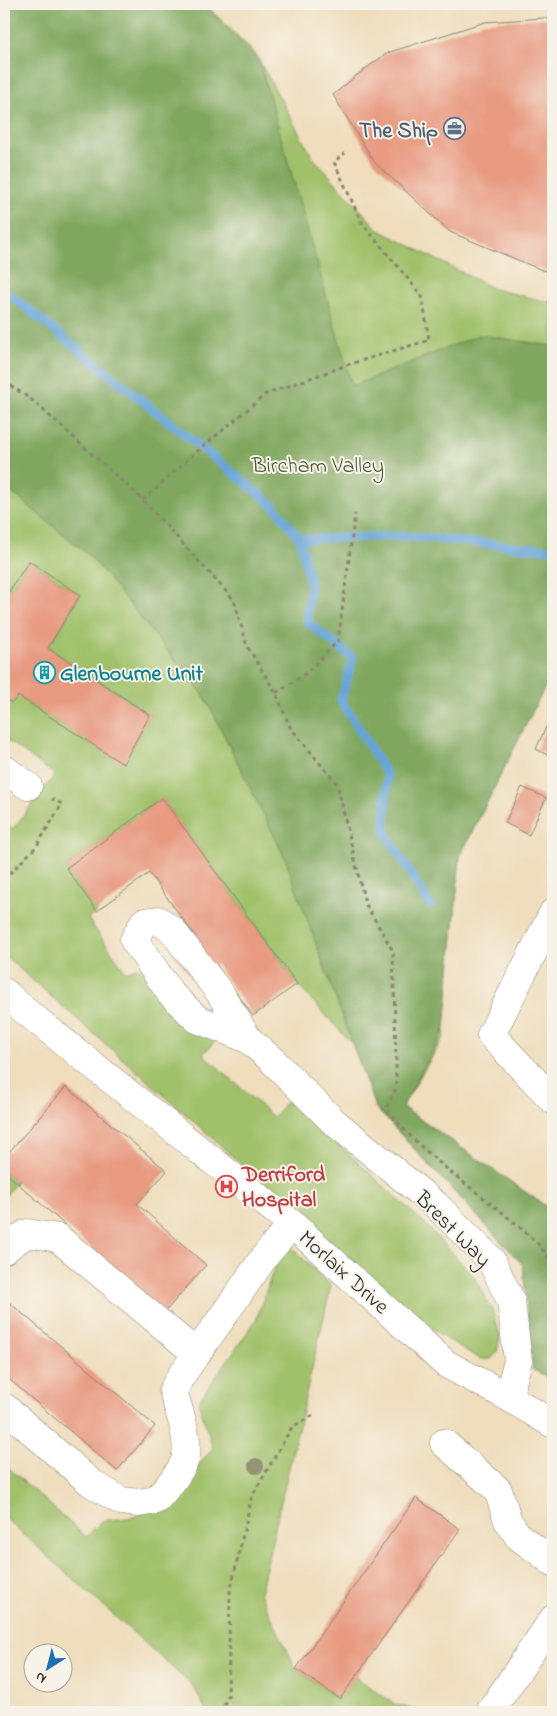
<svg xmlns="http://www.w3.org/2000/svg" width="557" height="1716" font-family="'Indie Flower',sans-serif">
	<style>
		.green { fill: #a0c16a; stroke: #66764a }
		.forest { fill: #80a75e; stroke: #566944 }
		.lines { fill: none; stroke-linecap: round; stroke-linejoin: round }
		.stream { stroke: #66a4d8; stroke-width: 9 }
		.building { fill: #e89a81 }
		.minor-casing { stroke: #8d8474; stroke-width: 29 }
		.path { stroke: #8d8474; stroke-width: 3; stroke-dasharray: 4 4; stroke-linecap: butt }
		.minor { stroke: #fff; stroke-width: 28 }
		.tree { fill: #969477 }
		.labels { text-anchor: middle; stroke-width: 4; stroke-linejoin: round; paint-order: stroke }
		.service-label { font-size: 22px; font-weight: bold; fill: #4e5e75; stroke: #f7f3e8; text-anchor: end }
		.park-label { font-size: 22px; fill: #4e583e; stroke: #f7f3e8 }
		.culture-label { font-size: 22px; font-weight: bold; fill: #0d838f; stroke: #f7f3e8; text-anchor: start }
		.health-label { font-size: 22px; font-weight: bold; fill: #be3a42; stroke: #f7f3e8; text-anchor: start }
		.street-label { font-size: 22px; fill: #2b2b2b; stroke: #f7f3e8 }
	</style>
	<rect width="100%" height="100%" fill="#f7f3e8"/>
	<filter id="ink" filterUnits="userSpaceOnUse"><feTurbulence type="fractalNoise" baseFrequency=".02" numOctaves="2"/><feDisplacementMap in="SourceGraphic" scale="10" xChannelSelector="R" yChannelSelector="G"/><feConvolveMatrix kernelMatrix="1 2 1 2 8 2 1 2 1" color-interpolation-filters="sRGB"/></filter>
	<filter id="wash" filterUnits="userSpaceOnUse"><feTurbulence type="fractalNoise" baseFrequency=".0096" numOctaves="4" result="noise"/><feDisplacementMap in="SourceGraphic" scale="20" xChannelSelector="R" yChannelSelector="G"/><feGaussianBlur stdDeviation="1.12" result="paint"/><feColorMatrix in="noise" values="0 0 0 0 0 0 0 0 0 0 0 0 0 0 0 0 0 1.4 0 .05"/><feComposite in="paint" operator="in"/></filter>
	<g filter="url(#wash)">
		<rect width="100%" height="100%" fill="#efddbc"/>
		<path class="green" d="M4,4H205L255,53L313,158L379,230L494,289L553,303V671L460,856L444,1037L402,1107L553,1211V1379L533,1370L523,1265L375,1107L353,1045L297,984L162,798L66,868L97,911L88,919L126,972L139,967L218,1038L203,1054L273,1117L289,1099L426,1225L473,1275L492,1310L500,1336L497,1352L491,1359H480L442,1336L374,1283L191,1119L4,955V823L13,829L55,775L4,738V699L12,703L18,696L123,763L150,715L48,648L80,595L29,561L4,599Z
			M4,1171L16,1182L4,1198Z
			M284,1240L331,1286L260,1593L296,1669L339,1699L355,1677L396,1705L427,1712H207L194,1687L4,1517V1464L86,1537L102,1521L134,1517L168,1501L213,1448L198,1402L256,1320Z"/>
		<path class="forest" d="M4,4H203L259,60L352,386L479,335L553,346V671L460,856L445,1029L402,1107L553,1211V1379L533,1370L523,1265L375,1107L285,858L205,697L91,557L4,486Z"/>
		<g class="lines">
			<path class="stream" d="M4,290L273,505L300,539L310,584L307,622L353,658L341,700L387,775L385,832L430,905
				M300,539L405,536L553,550"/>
		</g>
		<g id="blocks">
			<path class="building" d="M544,18L553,20V272L542,270L450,232L375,163L333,95L356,76L387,53L485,22Z
				M29,561L80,595L48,648L150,715L123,764L18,696L12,703L4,699V599Z
				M553,712V758L536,749Z
				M522,787L546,798L529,835L505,823Z
				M162,798L297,984L253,1016L216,964L193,981L173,954L196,937L149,873L97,911L66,868Z
				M66,1087L167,1171L137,1204L206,1265L164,1313L4,1171V1148L9,1152Z
				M4,1298L155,1426L117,1471L4,1375Z
				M416,1498L460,1529L340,1699L296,1669Z"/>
		</g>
	</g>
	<g filter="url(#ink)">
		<use href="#blocks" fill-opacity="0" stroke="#8d8474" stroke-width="1"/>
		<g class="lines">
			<defs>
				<path id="minor" d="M4,769L28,786
					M553,913L491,1035L553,1100
					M4,992L24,1010L292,1224L446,1364L508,1397L553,1424
					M248,1039L197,1019L171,994L134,940L144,922L158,920L172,930L220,993L248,1039L272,1060L333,1121L436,1205L491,1260L511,1301L518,1361L508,1397
					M4,1250L27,1233L58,1238L197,1354
					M4,1407L90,1482L121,1501L139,1503L156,1500C164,1491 185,1468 186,1455C189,1436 178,1409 173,1390L181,1376L265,1256L292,1224
					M444,1443L498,1490L508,1521L519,1537L553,1562
					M490,1712L553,1619"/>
			</defs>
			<use href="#minor" class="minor-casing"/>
			<path class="path" d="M4,381L32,400L143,500L234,600L247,646L276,693L290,727L337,784L365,903L393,951L396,1054V1089L386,1108C427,1162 486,1195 535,1241C542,1247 547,1257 553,1265
				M143,500L193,455L266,394L347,365L429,340L422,296L362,223L334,162L345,153
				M276,693L308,672L338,641L355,514
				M4,879L36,847L62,804L52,799
				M220,1712L228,1697L230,1592L252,1496L292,1427L314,1415"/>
			<use href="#minor" class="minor"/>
		</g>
		<circle class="tree" cx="256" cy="1466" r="8"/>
	</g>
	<defs>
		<symbol id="office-ring" viewBox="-11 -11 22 22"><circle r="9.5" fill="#f7f3e8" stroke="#5c6f8a" stroke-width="1.5"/><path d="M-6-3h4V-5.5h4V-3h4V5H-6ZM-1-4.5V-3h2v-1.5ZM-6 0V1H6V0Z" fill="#5c6f8a"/></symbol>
		<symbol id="building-ring" viewBox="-11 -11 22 22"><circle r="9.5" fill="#f7f3e8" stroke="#0f9aa8" stroke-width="1.5"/><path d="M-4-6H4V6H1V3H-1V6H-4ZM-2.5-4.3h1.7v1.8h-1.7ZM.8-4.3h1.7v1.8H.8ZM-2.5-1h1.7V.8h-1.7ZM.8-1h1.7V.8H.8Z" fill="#0f9aa8"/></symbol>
		<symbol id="hospital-ring" viewBox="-11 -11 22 22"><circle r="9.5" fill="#f7f3e8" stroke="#e0444e" stroke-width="1.5"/><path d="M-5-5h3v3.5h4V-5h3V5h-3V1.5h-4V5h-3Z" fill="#e0444e"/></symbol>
	</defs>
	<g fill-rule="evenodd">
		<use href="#office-ring" x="442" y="116" width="25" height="25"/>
		<use href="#building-ring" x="32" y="660" width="25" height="25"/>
		<use href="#hospital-ring" x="214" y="1174" width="25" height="25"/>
	</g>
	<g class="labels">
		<g class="service-label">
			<text x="438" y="137">The Ship</text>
		</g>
		<g class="park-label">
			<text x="318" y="472">Bircham Valley</text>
		</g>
		<g class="culture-label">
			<text x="60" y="680">Glenbourne Unit</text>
		</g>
		<g class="health-label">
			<text x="242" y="1181">Derriford<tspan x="242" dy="25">Hospital</tspan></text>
		</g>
		<g class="street-label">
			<text transform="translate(454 1228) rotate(45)" y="8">Brest Way</text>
			<text transform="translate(345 1271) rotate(42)" y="8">Morlaix Drive</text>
		</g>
	</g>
	<rect width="557" height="1716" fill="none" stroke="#f7f3e8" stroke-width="20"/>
	<g transform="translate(48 1668) rotate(216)"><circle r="24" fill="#f7f3e8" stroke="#a5a39c"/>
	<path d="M0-4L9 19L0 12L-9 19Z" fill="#1f6fb2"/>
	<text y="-8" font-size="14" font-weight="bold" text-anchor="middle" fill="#2b2b2b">N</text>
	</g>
</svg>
